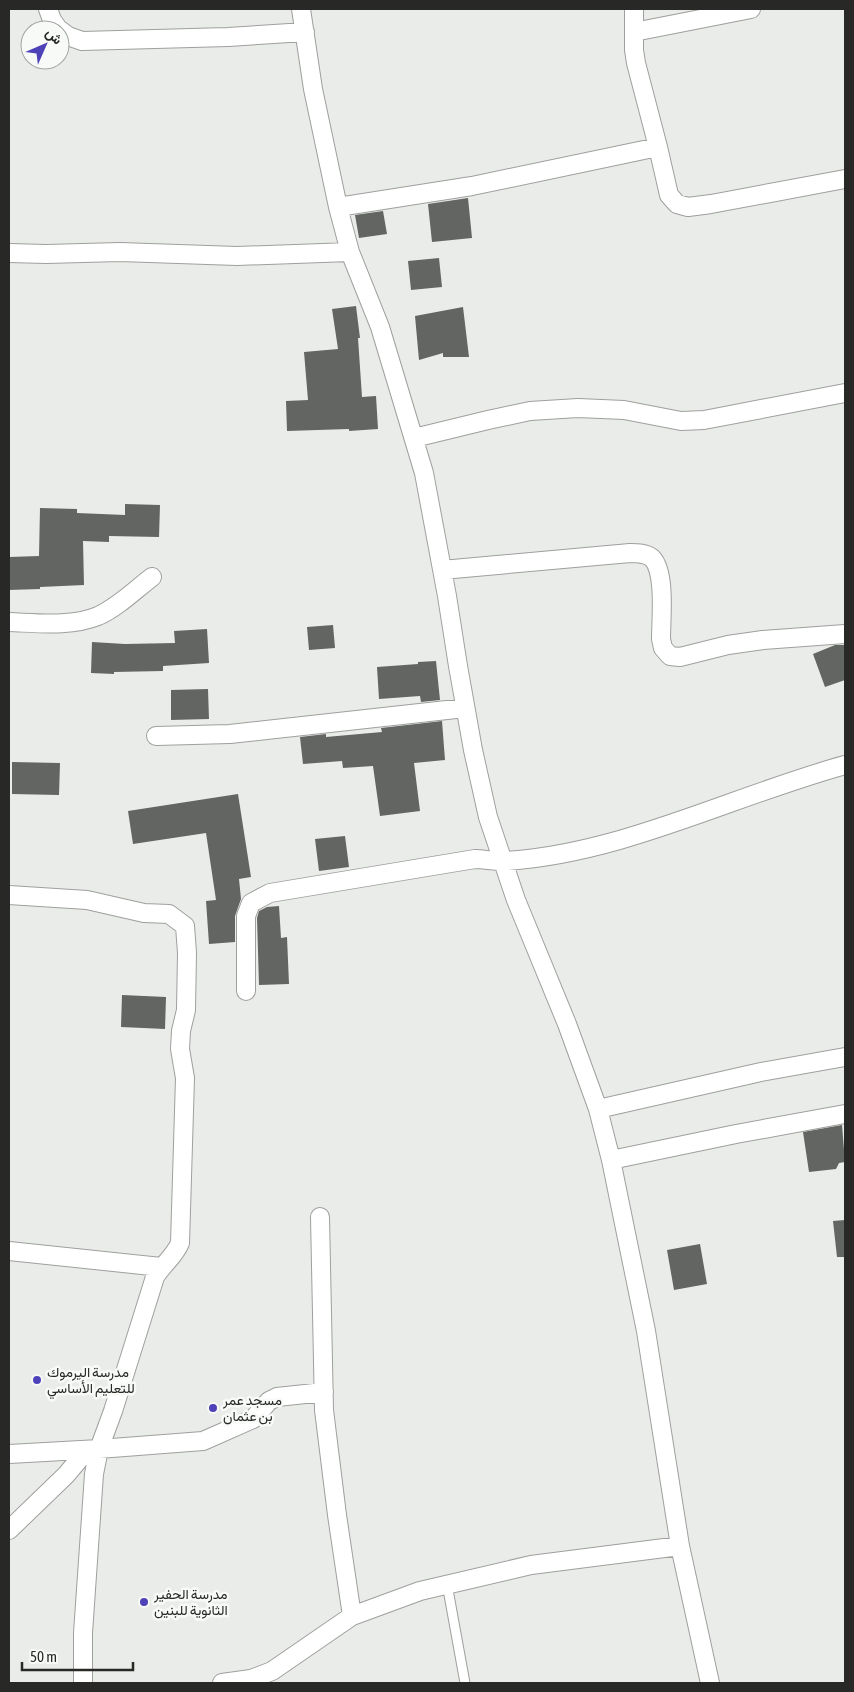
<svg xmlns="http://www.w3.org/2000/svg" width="854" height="1692" font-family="'Asap Condensed',Vazirmatn,sans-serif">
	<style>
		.building { fill: #626562 }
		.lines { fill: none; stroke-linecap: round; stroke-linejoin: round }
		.lane-casing { stroke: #9ea09d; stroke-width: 11 }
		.street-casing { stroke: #9ea09d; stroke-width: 20 }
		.lane { stroke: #fff; stroke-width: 9 }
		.street { stroke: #fff; stroke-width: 18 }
		.poi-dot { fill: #4e42b9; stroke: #f7faf6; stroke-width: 2 }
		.labels { text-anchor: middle; stroke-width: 5; stroke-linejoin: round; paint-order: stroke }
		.poi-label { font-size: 14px; fill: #282927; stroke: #f7faf6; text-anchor: start }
	</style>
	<rect width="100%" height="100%" fill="#eaece9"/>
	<path class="building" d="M468,198L472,238L432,242L428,204Z
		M383,211L387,234L359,238L355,215Z
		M439,258L442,287L411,290L408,261Z
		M356,306L360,338H358L362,397L376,396L378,429L349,431V429L287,431L286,401L308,400L304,352L338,349L332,309Z
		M463,307L469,357H443V353L419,360L415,316Z
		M125,504L160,505L159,537L109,536V542L83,541L84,585L40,587V589L9,590V557L39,556L40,508L77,509V513L125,515Z
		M333,625L335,648L309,650L307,627Z
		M207,629L209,663L163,666V671L114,672V674L91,673L92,642L125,644L175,643L174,631Z
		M835,645H845V680L825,687L813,654Z
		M436,661L440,700L421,702L420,696L379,699L377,667L418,664V662Z
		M208,689L209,719L171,720V690Z
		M442,721L445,760L414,763L420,811L380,816L373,766L343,768L342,761L303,764L300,737L326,734V737L382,732L381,728Z
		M12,762L60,763L59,795L12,794Z
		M238,794L251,877L239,879L241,899L235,916V942L209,944L206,901L216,900L206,833L133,844L128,811Z
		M345,836L349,867L319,871L315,839Z
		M279,906L281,938L287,937L289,984L259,985L257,918L259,911L267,907Z
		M122,995L166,997L165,1029L121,1027Z
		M842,1125L845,1162L839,1163L836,1169L809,1172L803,1132Z
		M845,1220V1257H837L833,1221Z
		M700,1244L707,1284L674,1290L667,1250Z"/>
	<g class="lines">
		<defs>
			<path id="lane" d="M447,1584L465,1683"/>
			<path id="street" d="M48,9L52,20L59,30
				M301,9L313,89L338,207L350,252L380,327L424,473L447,596L458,666L473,750L488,817L516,900L567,1024L598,1109L611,1160L646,1331L680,1546L710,1683
				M634,9V50L636,63L658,147L669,195L677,204L688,207L711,204L845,179
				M60,30L68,36L82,41L228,37L305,32
				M634,32L751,9
				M338,207L472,186L658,147
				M9,253L46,254L120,252L237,256L350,252
				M414,438L488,420L530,411L578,408L624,410L681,421L704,420L845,393
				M442,570L630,553C637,553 646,553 652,558C666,572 661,619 661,639L663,648L670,656L680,657L728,645L763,640L845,634
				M9,622C38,623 71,627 98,616C118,607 135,590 152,577
				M156,736L230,734L465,708
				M9,895L87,900L144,913L169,914L185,926L187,953L186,1010L181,1031L180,1049L185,1078L180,1243C174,1257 163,1264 155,1277L113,1411L99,1449L94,1474L83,1633V1683
				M246,991V916L251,903L270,893L475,859C485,859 496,862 506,861C624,853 732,796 845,765
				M598,1109L761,1072L845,1057
				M611,1160L736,1134L845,1114
				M320,1217L324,1410L337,1515L352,1616
				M9,1251L161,1267
				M9,1454L99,1449L203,1441L253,1419L269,1401L277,1397L324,1392
				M9,1530L66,1475L87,1450
				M222,1683L251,1679L272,1671L352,1616L420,1591L531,1565L680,1546"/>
		</defs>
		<use href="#lane" class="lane-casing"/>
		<use href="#street" class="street-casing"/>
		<use href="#lane" class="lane"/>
		<use href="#street" class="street"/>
	</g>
	<g class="poi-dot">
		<circle cx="37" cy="1380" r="5"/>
		<circle cx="213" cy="1408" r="5"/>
		<circle cx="144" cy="1602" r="5"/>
	</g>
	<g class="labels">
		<g class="poi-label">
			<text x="47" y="1377">مدرسة اليرموك<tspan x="47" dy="16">للتعليم الأساسي</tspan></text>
			<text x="223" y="1405">مسجد عمر<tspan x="223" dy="16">بن عثمان</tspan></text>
			<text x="154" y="1599">مدرسة الحفير<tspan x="154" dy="16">الثانوية للبنين</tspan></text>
		</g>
	</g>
	<rect width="854" height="1692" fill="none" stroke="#282927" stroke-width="20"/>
	<g transform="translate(45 45) rotate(45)"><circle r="24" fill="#f7faf6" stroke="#a4a6a3"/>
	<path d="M0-4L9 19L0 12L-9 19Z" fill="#4e42b9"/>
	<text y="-8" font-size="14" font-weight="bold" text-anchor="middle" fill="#282927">ش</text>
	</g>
	<path d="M22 1662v8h111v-8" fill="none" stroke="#282927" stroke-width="2.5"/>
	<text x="30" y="1662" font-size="15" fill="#282927" stroke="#f7faf6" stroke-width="4" paint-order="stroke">50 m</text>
</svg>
